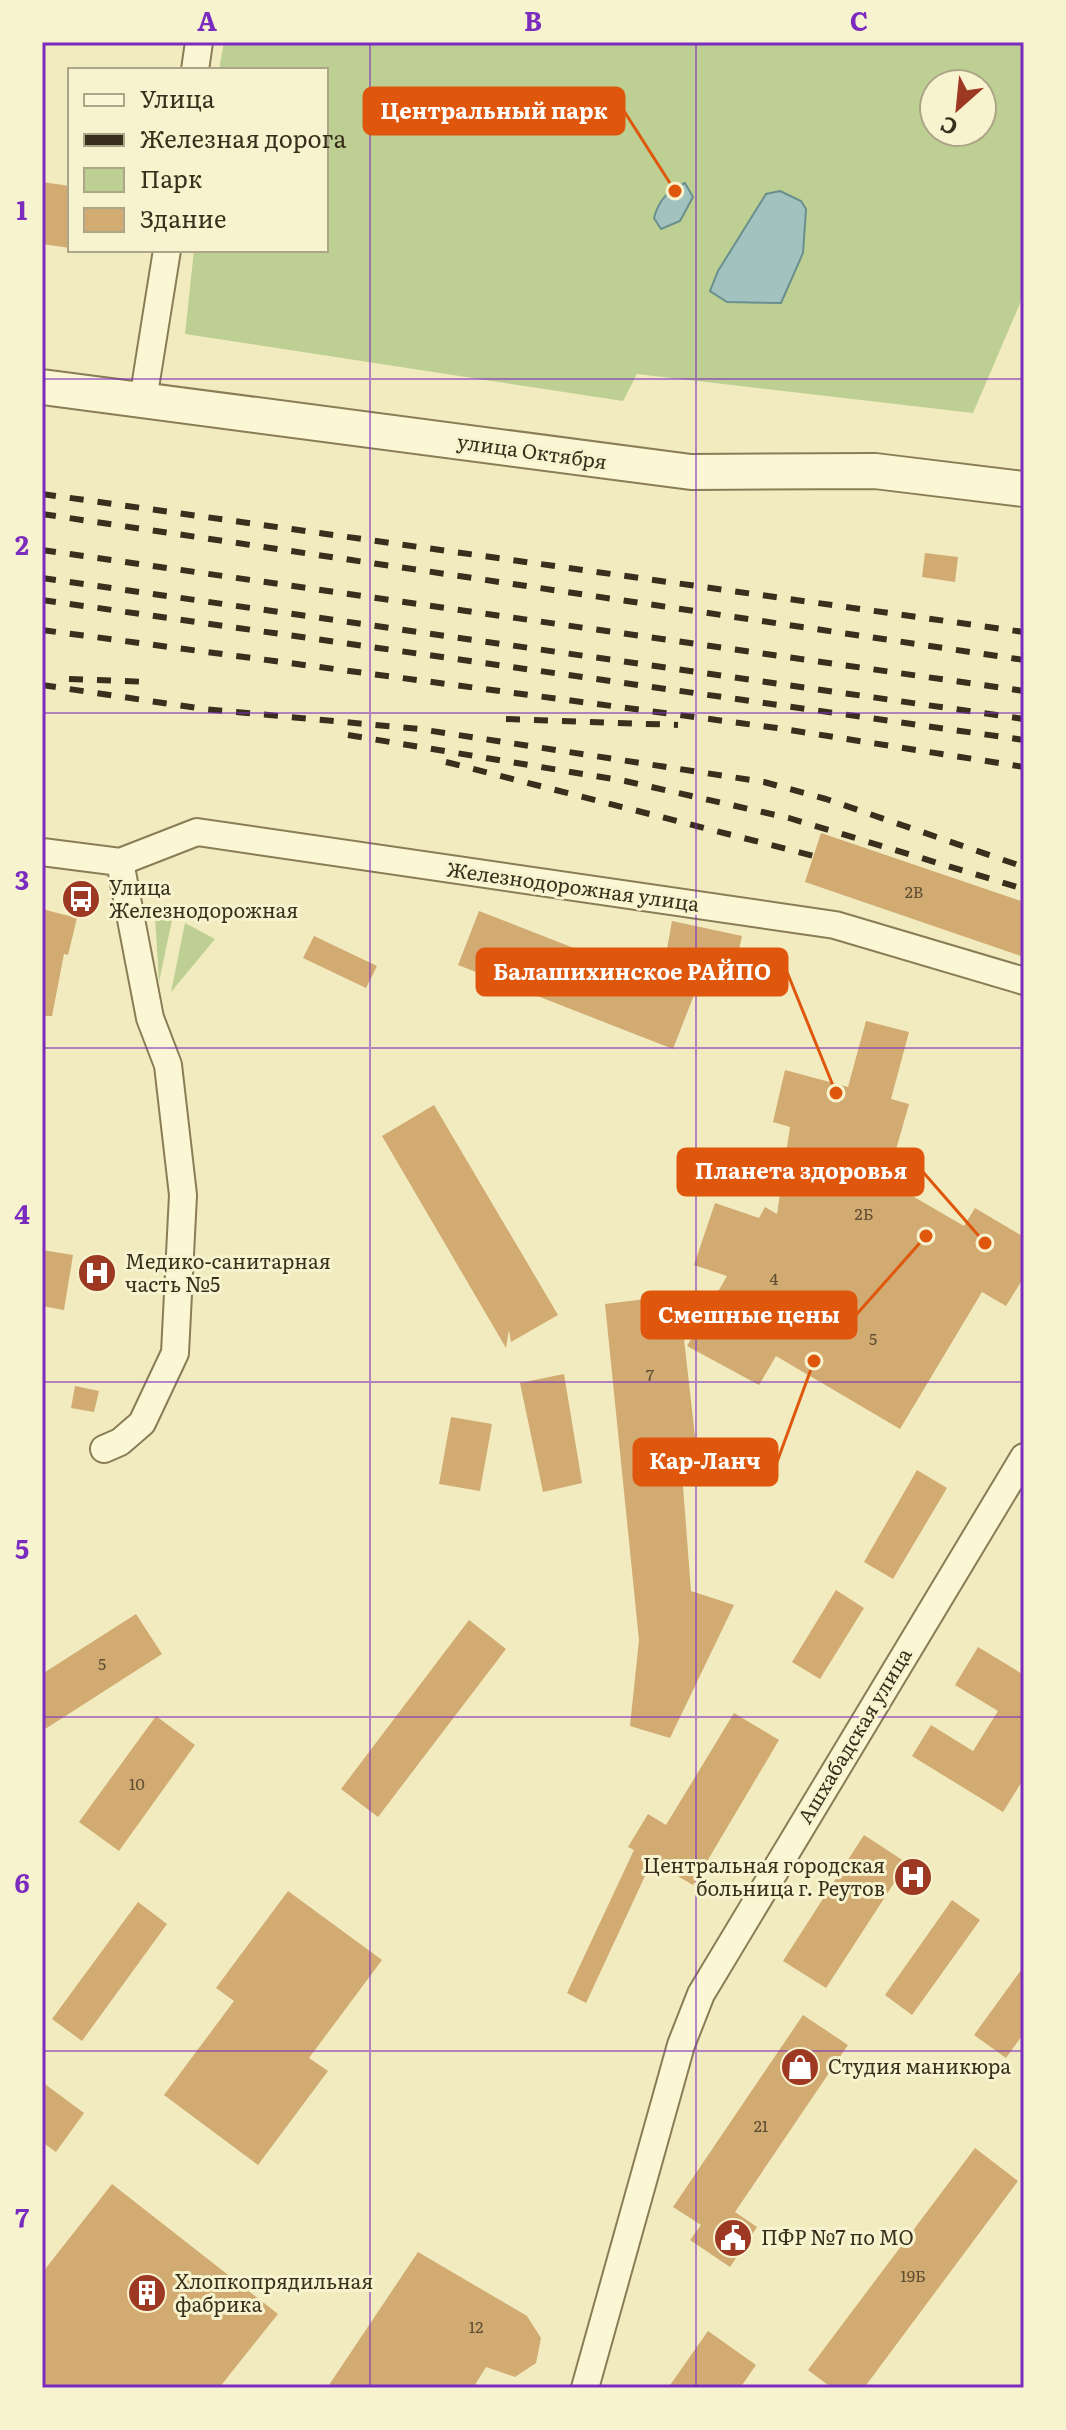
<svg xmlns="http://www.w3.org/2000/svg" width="1066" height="2430" font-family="Literata,serif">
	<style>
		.green { fill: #bdcf92; fill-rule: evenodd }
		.water { fill: #a2c2bf; stroke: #69908e; stroke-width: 2 }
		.building { fill: #d1ab72 }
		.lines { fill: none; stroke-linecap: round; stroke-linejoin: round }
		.minor-casing { stroke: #8a7c56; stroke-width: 30 }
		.tertiary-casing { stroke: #8a7c56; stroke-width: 38 }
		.minor { stroke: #fbf6d3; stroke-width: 26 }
		.tertiary { stroke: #fbf6d3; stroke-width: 34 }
		.rail { stroke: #392f1c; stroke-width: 6; stroke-dasharray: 14 14; stroke-linecap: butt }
		.grid { fill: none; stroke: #7b2cbf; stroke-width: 2; stroke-opacity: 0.55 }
		.labels { text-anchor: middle; stroke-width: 6; stroke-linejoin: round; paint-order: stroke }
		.number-label { font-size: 16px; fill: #5f4e32 }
		.street-label { font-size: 20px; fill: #392f1c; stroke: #f8f3cf }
		.poi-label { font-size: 20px; fill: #392f1c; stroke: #f8f3cf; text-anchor: start }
		.leader { fill: none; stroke: #df570d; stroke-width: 3 }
		.callout-dot { fill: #df570d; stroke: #f8f3cf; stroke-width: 3 }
		.callout { fill: #df570d; stroke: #df570d; stroke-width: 3 }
		.callout-label { font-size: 22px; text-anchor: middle; font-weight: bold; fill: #fff }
		.neatline { fill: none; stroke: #7b2cbf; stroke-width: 3 }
		.grid-label { font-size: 26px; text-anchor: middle; font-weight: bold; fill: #7b2cbf }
	</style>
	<rect width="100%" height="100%" fill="#f1ebbf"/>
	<path class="green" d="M224,42H1024V294L973,413L637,374L623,401L185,334L194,250H326V70H219ZM934,84H982V132H934Z
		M155,916L172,920L159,982Z
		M185,923L215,939L171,992Z"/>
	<path class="water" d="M685,183L693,197L680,221L661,229L654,218C659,199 668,191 685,183Z
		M780,191L801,201L806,209L803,253L781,303L727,302L710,291L718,271L766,194Z"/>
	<path class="building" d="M42,182L70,186V248L42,244Z
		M925,553L958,557L955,582L922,577Z
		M821,833L1024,902V957L805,882Z
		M42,909L77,918L68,955L64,954L52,1016H42Z
		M479,911L694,995L673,1049L458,965Z
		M672,921L742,936L736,963L667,949Z
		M314,936L377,966L366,988L303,958Z
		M866,1021L909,1032L891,1099L909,1104L889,1174L917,1181L909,1194L964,1226L975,1208L1024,1237V1277L1006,1306L982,1292L900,1429L776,1356L759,1385L687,1346L727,1276L694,1265L715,1203L759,1218L765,1207L777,1214L790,1127L773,1122L785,1070L848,1087Z
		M434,1105L558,1315L511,1342L509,1330L506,1348L382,1136Z
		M42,1250L73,1255L64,1310L42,1306Z
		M679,1295L696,1445L680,1447L691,1591L734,1605L670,1738L630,1726L639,1640L605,1304Z
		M564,1374L582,1483L543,1492L520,1383Z
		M75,1386L99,1391L94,1412L71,1408Z
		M451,1417L492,1424L480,1491L439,1484Z
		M917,1470L947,1488L893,1579L864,1562Z
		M836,1590L864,1608L820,1679L792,1662Z
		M136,1614L162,1654L42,1731V1674Z
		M469,1620L506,1649L378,1817L341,1789Z
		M978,1647L1024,1675V1778L1003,1812L912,1756L931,1725L973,1751L998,1711L955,1685Z
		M734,1713L779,1740L693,1885L652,1861L586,2003L567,1993L634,1850L628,1847L648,1814L666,1825Z
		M156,1716L195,1745L119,1851L79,1822Z
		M864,1835L907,1863L826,1988L783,1961Z
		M288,1891L382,1960L309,2058L328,2071L258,2165L164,2095L234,2001L216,1988Z
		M952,1900L980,1920L912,2015L885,1995Z
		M138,1902L167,1924L82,2041L52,2019Z
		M1024,1966V2033L1006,2058L974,2035Z
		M803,2015L848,2045L735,2212L757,2227L730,2267L690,2240L701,2225L673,2207Z
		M42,2082L84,2113L56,2152L42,2142Z
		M975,2148L1018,2181L864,2388H832L808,2370Z
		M112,2184L278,2314L219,2388H42V2273Z
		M418,2252L527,2316L541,2338L536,2363L515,2377L486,2367L473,2388H327Z
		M708,2331L756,2365L740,2388H668Z"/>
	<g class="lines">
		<defs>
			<path id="minor" d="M195,70L199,42
				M143,400L167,250
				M42,852L120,862L197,832L835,925L1024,981
				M104,1449L120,1442L142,1423L175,1353L183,1195L168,1065L150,1018L120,862
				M585,2388L681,2045L701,1994L1024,1457"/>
			<path id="tertiary" d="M42,387L691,472L875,471L1024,489"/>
		</defs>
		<use href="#minor" class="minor-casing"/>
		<use href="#tertiary" class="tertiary-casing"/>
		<use href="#minor" class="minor"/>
		<use href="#tertiary" class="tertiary"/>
		<path class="rail" d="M42,494L1024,632
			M42,514L1024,660
			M42,550L1024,691
			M42,578L1024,719
			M42,600L1024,740
			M42,630L777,728L1024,767
			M69,679L149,682
			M42,685L204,709L419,729L764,782L826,799L1024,867
			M506,719L678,725
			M348,735L625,781L789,818L1024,889
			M446,762L814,856"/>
	</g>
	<path class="grid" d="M370,42V2388M696,42V2388M42,379H1024M42,713H1024M42,1048H1024M42,1382H1024M42,1717H1024M42,2051H1024"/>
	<defs>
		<symbol id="bus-disc" viewBox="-11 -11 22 22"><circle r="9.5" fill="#9d3822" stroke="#f8f3cf"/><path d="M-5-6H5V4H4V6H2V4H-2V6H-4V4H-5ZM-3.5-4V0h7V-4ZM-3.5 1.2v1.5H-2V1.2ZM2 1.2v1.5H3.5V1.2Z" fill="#fff"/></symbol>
		<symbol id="hospital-disc" viewBox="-11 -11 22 22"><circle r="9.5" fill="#9d3822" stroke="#f8f3cf"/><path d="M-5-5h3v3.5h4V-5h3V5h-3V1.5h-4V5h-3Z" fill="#fff"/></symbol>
		<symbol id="shop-disc" viewBox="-11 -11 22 22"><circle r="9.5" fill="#9d3822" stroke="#f8f3cf"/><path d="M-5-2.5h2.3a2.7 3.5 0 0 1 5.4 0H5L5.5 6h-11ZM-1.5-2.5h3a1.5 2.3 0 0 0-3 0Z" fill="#fff"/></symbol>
		<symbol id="civic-disc" viewBox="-11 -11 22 22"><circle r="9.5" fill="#9d3822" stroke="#f8f3cf"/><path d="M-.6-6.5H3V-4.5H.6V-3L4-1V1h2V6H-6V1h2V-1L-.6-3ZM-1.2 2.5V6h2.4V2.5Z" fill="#fff"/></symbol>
		<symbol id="building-disc" viewBox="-11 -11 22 22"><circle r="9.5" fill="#9d3822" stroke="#f8f3cf"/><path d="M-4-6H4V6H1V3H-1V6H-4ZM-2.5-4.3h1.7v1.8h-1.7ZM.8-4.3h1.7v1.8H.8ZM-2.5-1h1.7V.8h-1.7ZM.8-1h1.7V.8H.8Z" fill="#fff"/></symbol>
	</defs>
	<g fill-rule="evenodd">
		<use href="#bus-disc" x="59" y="877" width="44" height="44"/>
		<use href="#hospital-disc" x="75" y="1251" width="44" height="44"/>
		<use href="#hospital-disc" x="891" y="1855" width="44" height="44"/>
		<use href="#shop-disc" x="778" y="2045" width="44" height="44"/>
		<use href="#civic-disc" x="711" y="2216" width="44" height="44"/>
		<use href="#building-disc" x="125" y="2271" width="44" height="44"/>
	</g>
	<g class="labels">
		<g class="number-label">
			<text x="914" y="898">2В</text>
			<text x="864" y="1220">2Б</text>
			<text x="774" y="1285">4</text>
			<text x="873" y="1345">5</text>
			<text x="650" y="1381">7</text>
			<text x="102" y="1670">5</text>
			<text x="137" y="1790">10</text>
			<text x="761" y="2132">21</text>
			<text x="913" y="2282">19Б</text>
			<text x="476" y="2333">12</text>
		</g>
		<g class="street-label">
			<text transform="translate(532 452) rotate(8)" y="7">улица Октября</text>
			<text transform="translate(573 887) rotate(8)" y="7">Железнодорожная улица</text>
			<text transform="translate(855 1736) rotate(-59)" y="7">Ашхабадская улица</text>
		</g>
		<g class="poi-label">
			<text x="109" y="895">Улица<tspan x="109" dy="23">Железнодорожная</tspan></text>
			<text x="125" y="1269">Медико-санитарная<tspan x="125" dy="23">часть №5</tspan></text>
			<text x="885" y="1873" text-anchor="end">Центральная городская<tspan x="885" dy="23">больница г. Реутов</tspan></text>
			<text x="828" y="2074">Студия маникюра</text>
			<text x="761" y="2245">ПФР №7 по МО</text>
			<text x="175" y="2289">Хлопкопрядильная<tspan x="175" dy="23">фабрика</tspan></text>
		</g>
	</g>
	<path class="leader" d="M675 191L624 111M836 1093L787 972M985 1243L923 1172M926 1236L856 1315M814 1361L777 1462"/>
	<g class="callout-dot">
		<circle cx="675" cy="191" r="8"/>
		<circle cx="836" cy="1093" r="8"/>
		<circle cx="985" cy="1243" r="8"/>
		<circle cx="926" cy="1236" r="8"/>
		<circle cx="814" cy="1361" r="8"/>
	</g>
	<g class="callout">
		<rect x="364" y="88" width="260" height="46" rx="8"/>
		<rect x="477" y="949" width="310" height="46" rx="8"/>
		<rect x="678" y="1149" width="245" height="46" rx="8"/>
		<rect x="642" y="1292" width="214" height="46" rx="8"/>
		<rect x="634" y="1439" width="143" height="46" rx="8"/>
	</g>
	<g class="callout-label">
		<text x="494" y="119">Центральный парк</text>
		<text x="632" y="980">Балашихинское РАЙПО</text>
		<text x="801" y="1179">Планета здоровья</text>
		<text x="749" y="1323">Смешные цены</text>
		<text x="705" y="1469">Кар-Ланч</text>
	</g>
	<rect width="1066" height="2430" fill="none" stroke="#f8f3cf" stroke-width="88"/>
	<rect x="68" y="68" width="260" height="184" fill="#f8f3cf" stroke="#aca587" stroke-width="2"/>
	<rect x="84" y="94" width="40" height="12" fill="#fbf6d3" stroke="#aca587" stroke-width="2"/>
	<text x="140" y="108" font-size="24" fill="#392f1c">Улица</text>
	<rect x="84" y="134" width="40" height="12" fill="#392f1c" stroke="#aca587" stroke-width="2"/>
	<text x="140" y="148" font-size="24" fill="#392f1c">Железная дорога</text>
	<rect x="84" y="168" width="40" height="24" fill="#bdcf92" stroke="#aca587" stroke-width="2"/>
	<text x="140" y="188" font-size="24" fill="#392f1c">Парк</text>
	<rect x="84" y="208" width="40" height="24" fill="#d1ab72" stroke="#aca587" stroke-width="2"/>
	<text x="140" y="228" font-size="24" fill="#392f1c">Здание</text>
	<g transform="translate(958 108) rotate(207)"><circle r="38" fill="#f8f3cf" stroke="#aca587" stroke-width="2"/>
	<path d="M0-6L14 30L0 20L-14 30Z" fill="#9d3822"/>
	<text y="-12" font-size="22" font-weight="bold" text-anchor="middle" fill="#392f1c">С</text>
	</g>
	<rect x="44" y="44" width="978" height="2342" class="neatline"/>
	<g class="grid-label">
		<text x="207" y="31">A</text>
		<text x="533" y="31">B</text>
		<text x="859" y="31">C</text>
		<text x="22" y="220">1</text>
		<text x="22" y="555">2</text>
		<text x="22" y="890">3</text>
		<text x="22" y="1224">4</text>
		<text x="22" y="1559">5</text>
		<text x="22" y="1893">6</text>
		<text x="22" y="2228">7</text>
	</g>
</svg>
